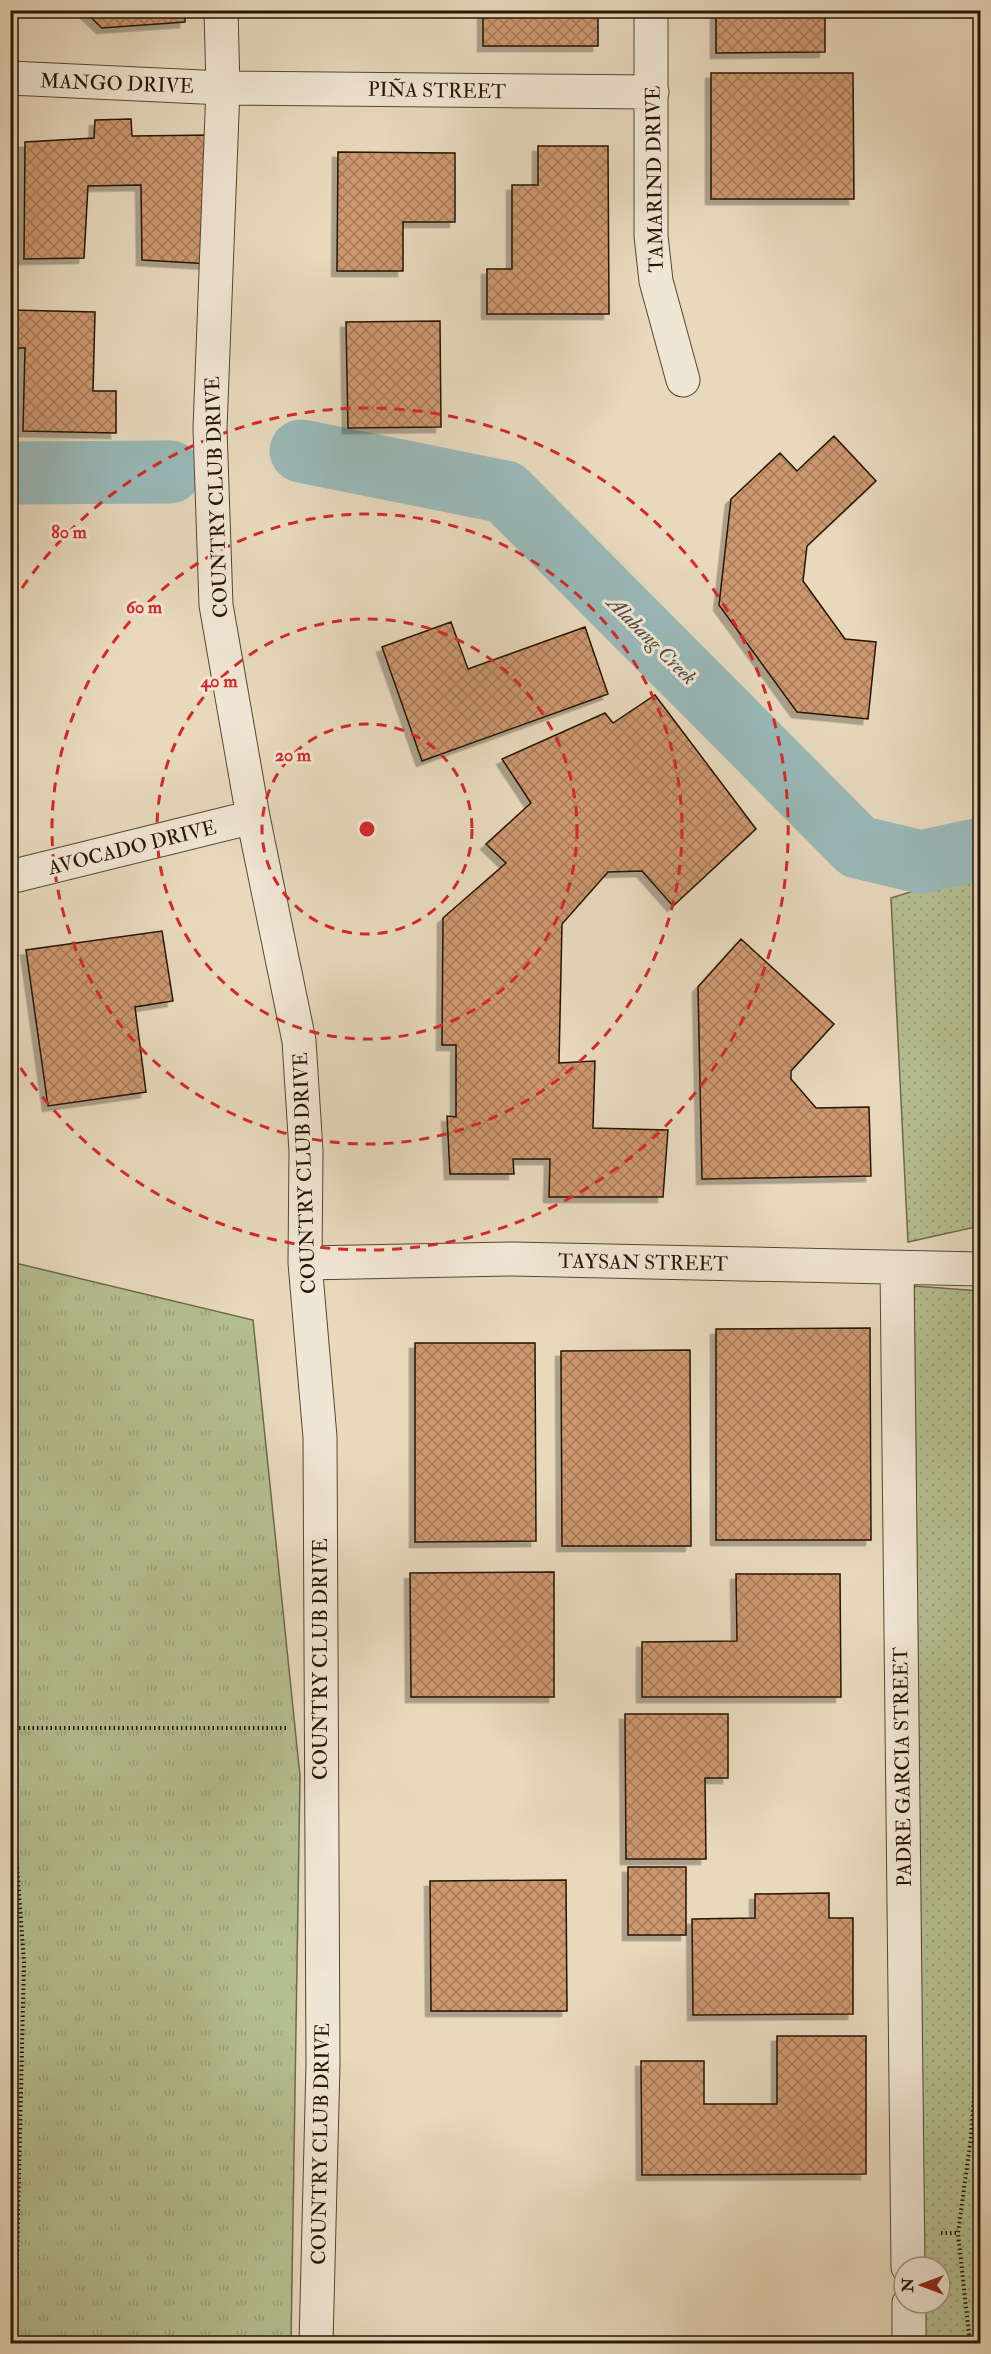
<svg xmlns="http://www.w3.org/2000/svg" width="991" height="2354" font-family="'IM FELL Double Pica',serif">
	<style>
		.grass { fill: url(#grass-tufts); stroke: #6d6a4a; stroke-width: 1.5 }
		.park { fill: url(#park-dots); stroke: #6d6a4a; stroke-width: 1.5 }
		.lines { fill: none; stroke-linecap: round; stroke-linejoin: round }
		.river { stroke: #99b9b9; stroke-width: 63 }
		.building { fill: url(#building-cross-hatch); stroke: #251603; stroke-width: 1.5; filter: url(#shadow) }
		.minor-casing { stroke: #564732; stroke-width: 35 }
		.path { stroke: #251603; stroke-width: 4; stroke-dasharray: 1.5 3; stroke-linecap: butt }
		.minor { stroke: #f0e6d4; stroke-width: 33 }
		.ring { fill: none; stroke: #d62828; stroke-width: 3; stroke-dasharray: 10 8 }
		.labels { text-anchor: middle; stroke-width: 6; stroke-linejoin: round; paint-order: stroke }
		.street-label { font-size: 20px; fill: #251603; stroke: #f0e6d4 }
		.water-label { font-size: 21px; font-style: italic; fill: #4e4f43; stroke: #f0e6d4 }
		.centre { fill: #d62828; stroke: #f0e6d4; stroke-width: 3 }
		.ring-label { font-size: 18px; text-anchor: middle; font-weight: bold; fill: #d62828; stroke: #f0e6d4; stroke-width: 6; stroke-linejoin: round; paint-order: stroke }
	</style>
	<defs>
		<pattern id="grass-tufts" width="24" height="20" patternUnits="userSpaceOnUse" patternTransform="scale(1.5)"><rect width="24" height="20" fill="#b5bf92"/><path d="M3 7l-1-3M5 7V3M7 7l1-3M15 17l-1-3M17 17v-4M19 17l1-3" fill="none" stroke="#9ca37c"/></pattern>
		<pattern id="park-dots" width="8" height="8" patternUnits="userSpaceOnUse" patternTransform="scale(1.5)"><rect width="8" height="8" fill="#b5bf92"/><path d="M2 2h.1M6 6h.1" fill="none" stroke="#9ca37c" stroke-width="1.8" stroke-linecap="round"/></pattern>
		<pattern id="building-cross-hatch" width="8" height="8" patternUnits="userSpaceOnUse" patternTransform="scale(1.5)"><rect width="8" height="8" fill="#cd976f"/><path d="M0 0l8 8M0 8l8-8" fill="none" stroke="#a67a59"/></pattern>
		<filter id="shadow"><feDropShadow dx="-5.5" dy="5.5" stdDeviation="0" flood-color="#0004"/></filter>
	</defs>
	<rect width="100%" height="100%" fill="#e8d9bd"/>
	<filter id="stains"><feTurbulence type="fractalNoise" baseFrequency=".00333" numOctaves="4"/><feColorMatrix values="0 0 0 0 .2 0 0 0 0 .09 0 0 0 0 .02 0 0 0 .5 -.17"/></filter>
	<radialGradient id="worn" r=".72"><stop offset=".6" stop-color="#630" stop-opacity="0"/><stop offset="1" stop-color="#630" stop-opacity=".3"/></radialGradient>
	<path class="grass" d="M11,1262L253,1320L300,1776L291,2343H11Z"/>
	<path class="park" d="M980,870V1226L908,1242L891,898Z
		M914,1286L980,1291V2343H925L924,2303H940V2267H924Z"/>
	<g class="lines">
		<path class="river" d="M301,451L505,492L858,847L921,862L980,849
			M10,473L170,472"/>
	</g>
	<path class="building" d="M83,10H185V22L102,28Z
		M483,10H598V46H483Z
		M716,10H825V52L716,53Z
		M711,73H853L854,199H711Z
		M131,119L132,136L212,135L211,264L142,260L141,185L88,186L84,258L24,259L25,142L94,138L95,120Z
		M538,146H608L609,314H487V269H512V185H538Z
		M338,152L455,153V222H403V271H337Z
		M10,310L95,312L93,391H116V433L23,431L25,348H10Z
		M440,321L441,427L348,428L346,322Z
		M834,436L876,481L807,546L803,581L845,639L876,642L868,719L797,712L719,605L731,499L780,453L797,471Z
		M451,622L468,669L585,627L608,694L422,761L382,647Z
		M655,695L756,829L673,906L642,871L608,872L562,924L559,1063L595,1061L593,1128L668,1130L663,1197H549L550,1159H513L514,1174H450L447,1116L456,1117V1045H442L443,918L506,863L486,844L531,803L502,759L605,713L613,723Z
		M162,931L173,1001L135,1007L146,1092L48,1106L26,950Z
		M741,939L834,1024L791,1071V1079L816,1108L869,1107L871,1176L702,1179L698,987Z
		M870,1328L871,1540H716V1329Z
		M415,1343H535L536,1541L415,1542Z
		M690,1350L691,1546H562L561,1351Z
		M554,1572V1697H411L410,1573Z
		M736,1574H840L841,1697H642V1642L737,1641Z
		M625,1714H728V1778H705L706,1859H626Z
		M628,1867H686V1935H628Z
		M566,1880L567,2011H431L430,1881Z
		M829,1893V1918H853V2014L693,2015L692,1919L755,1918V1894Z
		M777,2036H866V2174L642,2175L641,2061H704V2104H777Z"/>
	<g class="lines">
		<defs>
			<path id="minor" d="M221,10L223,88L210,429L216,605L253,817L299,1041L306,1151L305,1263L320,1437L323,2064L316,2344
				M651,10V236L656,281L683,380
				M10,78L223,88L652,92
				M10,877L253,817
				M305,1263L513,1259L980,1269
				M897,1268L908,2267
				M909,2303V2344"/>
		</defs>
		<use href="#minor" class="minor-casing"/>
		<path class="path" d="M10,1728H287
			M11,1782L24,1963L15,2344
			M941,2233H958
			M970,2344L958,2233L971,2137L979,2026L980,1738"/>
		<use href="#minor" class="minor"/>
	</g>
	<g class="ring">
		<circle cx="367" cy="829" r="105"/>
		<circle cx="367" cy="829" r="210"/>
		<circle cx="367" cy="829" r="315"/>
		<path d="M12 603A421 421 0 1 1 12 1055"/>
	</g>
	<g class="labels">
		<g class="street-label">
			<text transform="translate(117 83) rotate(2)" y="7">MANGO DRIVE</text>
			<text transform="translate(437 90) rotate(1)" y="7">PIÑA STREET</text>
			<text transform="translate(654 179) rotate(-91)" y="7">TAMARIND DRIVE</text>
			<text transform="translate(216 497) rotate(-92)" y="7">COUNTRY CLUB DRIVE</text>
			<text transform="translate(132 847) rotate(-14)" y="7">AVOCADO DRIVE</text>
			<text transform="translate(304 1173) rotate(-92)" y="7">COUNTRY CLUB DRIVE</text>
			<text transform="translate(643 1262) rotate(1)" y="7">TAYSAN STREET</text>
			<text transform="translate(320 1659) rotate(-90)" y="7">COUNTRY CLUB DRIVE</text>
			<text transform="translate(902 1767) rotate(-91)" y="7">PADRE GARCIA STREET</text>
			<text transform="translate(320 2144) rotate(-89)" y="7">COUNTRY CLUB DRIVE</text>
		</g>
		<g class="water-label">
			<text transform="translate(652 640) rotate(45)" y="7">Alabang Creek</text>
		</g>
	</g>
	<circle cx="367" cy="829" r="9" class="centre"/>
	<g class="ring-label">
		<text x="69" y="538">80 m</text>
		<text x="144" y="613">60 m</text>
		<text x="219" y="687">40 m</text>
		<text x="293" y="761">20 m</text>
	</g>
	<rect width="991" height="2354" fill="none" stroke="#e8d9bd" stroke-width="36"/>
	<rect x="12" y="12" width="967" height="2330" fill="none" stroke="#251603" stroke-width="3"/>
	<rect x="18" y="18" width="955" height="2318" fill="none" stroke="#251603" stroke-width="1.5"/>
	<g transform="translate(922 2285) rotate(270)"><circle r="28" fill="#f0e6d4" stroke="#9f9380" stroke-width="1.5"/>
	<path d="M0-4.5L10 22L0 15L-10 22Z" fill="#8f2418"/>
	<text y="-9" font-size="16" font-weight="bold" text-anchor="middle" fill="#251603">N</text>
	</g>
	<rect width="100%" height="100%" filter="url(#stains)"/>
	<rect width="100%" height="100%" fill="url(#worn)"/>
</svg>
